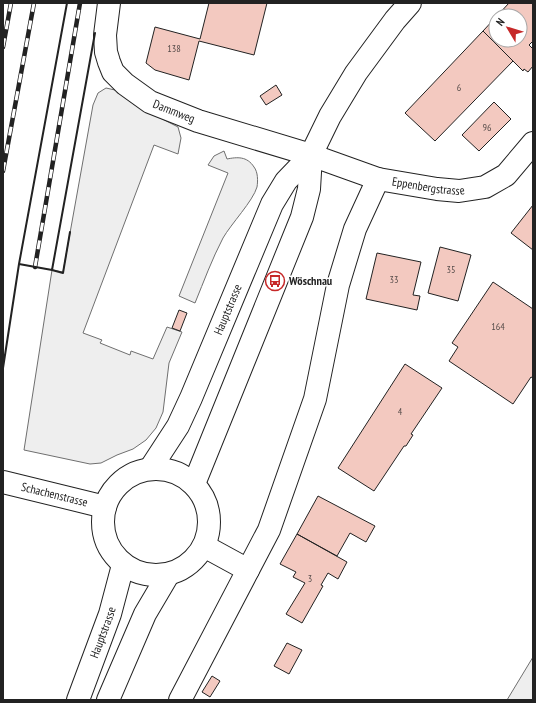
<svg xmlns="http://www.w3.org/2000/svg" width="536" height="703" font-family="'PT Sans Narrow',sans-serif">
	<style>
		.green { fill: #eee; stroke: #6f6f6f }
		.building { fill: #f3c9c0; stroke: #222 }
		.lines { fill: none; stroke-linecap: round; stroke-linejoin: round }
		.minor-casing { stroke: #222; stroke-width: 24 }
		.major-casing { stroke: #222; stroke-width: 24 }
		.minor { stroke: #fff; stroke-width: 22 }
		.major { stroke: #fff; stroke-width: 22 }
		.rail-casing { stroke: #222; stroke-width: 4.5 }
		.rail { stroke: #fff; stroke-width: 3; stroke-dasharray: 9; stroke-linecap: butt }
		.wall { stroke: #222; stroke-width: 2 }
		.labels { text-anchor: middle; stroke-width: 3; stroke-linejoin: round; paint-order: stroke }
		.number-label { font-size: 10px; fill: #564c4a }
		.street-label { font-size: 12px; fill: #222; stroke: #fff }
		.poi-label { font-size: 12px; font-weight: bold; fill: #222; stroke: #fff; text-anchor: start }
	</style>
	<rect width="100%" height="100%" fill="#fff"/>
	<path class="green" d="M106,88L115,90L135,105L178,127L181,138L178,154L154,145L83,333L102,340L100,343L130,355L131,351L153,359L167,327L182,332L169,363L163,412L156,428L146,440L133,449L117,455L101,463L90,464L24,450L52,270L63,272L93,105L98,93Z
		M224,151L227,159C237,157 247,156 254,167C258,172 258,181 257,187C253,201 231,224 223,238C212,259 204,281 195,303L179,296L228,173L208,165L214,156Z
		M533,657V700H507Z"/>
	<path class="building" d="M209,3H267L254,55L199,41L189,80L155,70L146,63L155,27L200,39Z
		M509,3H533V41L529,45L533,49V66L528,72L524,69L523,71L483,31L496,17V40H520V16H497Z
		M483,31L513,61L435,141L405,113Z
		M276,85L282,95L266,105L260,96Z
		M494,102L511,119L479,151L462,135Z
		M533,205V250L511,233Z
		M440,247L471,255L458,301L428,293Z
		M377,253L421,262L413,295L420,296L417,310L366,299Z
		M493,282L533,309V378L531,377L513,404L449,361L458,347L452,343Z
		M179,310L187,313L180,331L172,328Z
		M405,364L442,388L411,434L413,435L406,446H404L374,491L338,468Z
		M318,496L375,526L366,542L350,533L337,556L297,534Z
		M297,534L347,562L338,579L328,573L321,585L323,586L302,623L286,614L305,583L293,577L296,572L280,564Z
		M287,643L302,650L289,674L274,666Z
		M212,676L220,681L210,697L202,692Z"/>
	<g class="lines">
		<defs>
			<g id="minor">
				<path id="s1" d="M109,3L105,35L106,52L109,62L113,72L125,84L150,102L198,121L311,155L378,179L437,189L459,191L485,187L506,175L533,143"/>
				<path d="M204,546L248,570"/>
				<path d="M180,700L269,530L315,399L338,285L355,229L378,179"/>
			</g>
			<g id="major">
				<circle cx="156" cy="522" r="53"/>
				<path id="s2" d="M150,469L178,426L191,398L272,204L286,181L311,155L330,116L356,73L395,20L410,3"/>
				<path id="s3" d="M3,482L105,507"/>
				<path d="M194,484L302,217L309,189L311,155"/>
				<path id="s4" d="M78,700L110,614L123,565"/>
				<path d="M108,700L145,614L168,575"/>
			</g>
		</defs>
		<use href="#minor" class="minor-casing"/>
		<use href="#major" class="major-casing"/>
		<use href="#minor" class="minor"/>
		<use href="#major" class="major"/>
		<defs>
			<path id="rail" d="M3,47L11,3
				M3,171L34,3
				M35,267L80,3"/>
		</defs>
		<use href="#rail" class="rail-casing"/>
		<use href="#rail" class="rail"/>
		<path class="wall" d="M19,264L67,3
			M52,270L63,273L70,232
			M3,368L19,264L52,270L95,33"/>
	</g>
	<defs>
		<symbol id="bus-ring" viewBox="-11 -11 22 22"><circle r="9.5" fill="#fff" stroke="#c62828" stroke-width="1.5"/><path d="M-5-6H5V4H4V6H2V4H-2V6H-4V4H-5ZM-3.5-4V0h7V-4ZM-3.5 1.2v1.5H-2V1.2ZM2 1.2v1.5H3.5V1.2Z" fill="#c62828"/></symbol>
	</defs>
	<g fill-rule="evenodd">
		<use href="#bus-ring" x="264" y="270" width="22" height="22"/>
	</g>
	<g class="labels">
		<g class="number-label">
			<text x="174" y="52">138</text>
			<text x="459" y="91">6</text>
			<text x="487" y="131">96</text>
			<text x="451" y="273">35</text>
			<text x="394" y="283">33</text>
			<text x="498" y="330">164</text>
			<text x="400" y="415">4</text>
			<text x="310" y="582">3</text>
		</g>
		<g class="street-label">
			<text dy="4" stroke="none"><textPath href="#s1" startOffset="144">Dammweg</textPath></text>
			<text dy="4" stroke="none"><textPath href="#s1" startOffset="410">Eppenbergstrasse</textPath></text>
			<text dy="4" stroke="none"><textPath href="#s2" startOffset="178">Hauptstrasse</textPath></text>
			<text dy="4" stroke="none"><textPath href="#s3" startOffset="53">Schachenstrasse</textPath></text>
			<text dy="4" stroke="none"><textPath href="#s4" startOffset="72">Hauptstrasse</textPath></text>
		</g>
		<g class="poi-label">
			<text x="289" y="285">Wöschnau</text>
		</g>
	</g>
	<rect width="536" height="703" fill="none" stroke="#222222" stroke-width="8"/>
	<g transform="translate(508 28) rotate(308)"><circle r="19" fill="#ffffff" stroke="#a7a7a7"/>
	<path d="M0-3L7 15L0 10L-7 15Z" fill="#c62828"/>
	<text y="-6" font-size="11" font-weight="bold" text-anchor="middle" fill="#222222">N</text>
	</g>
</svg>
